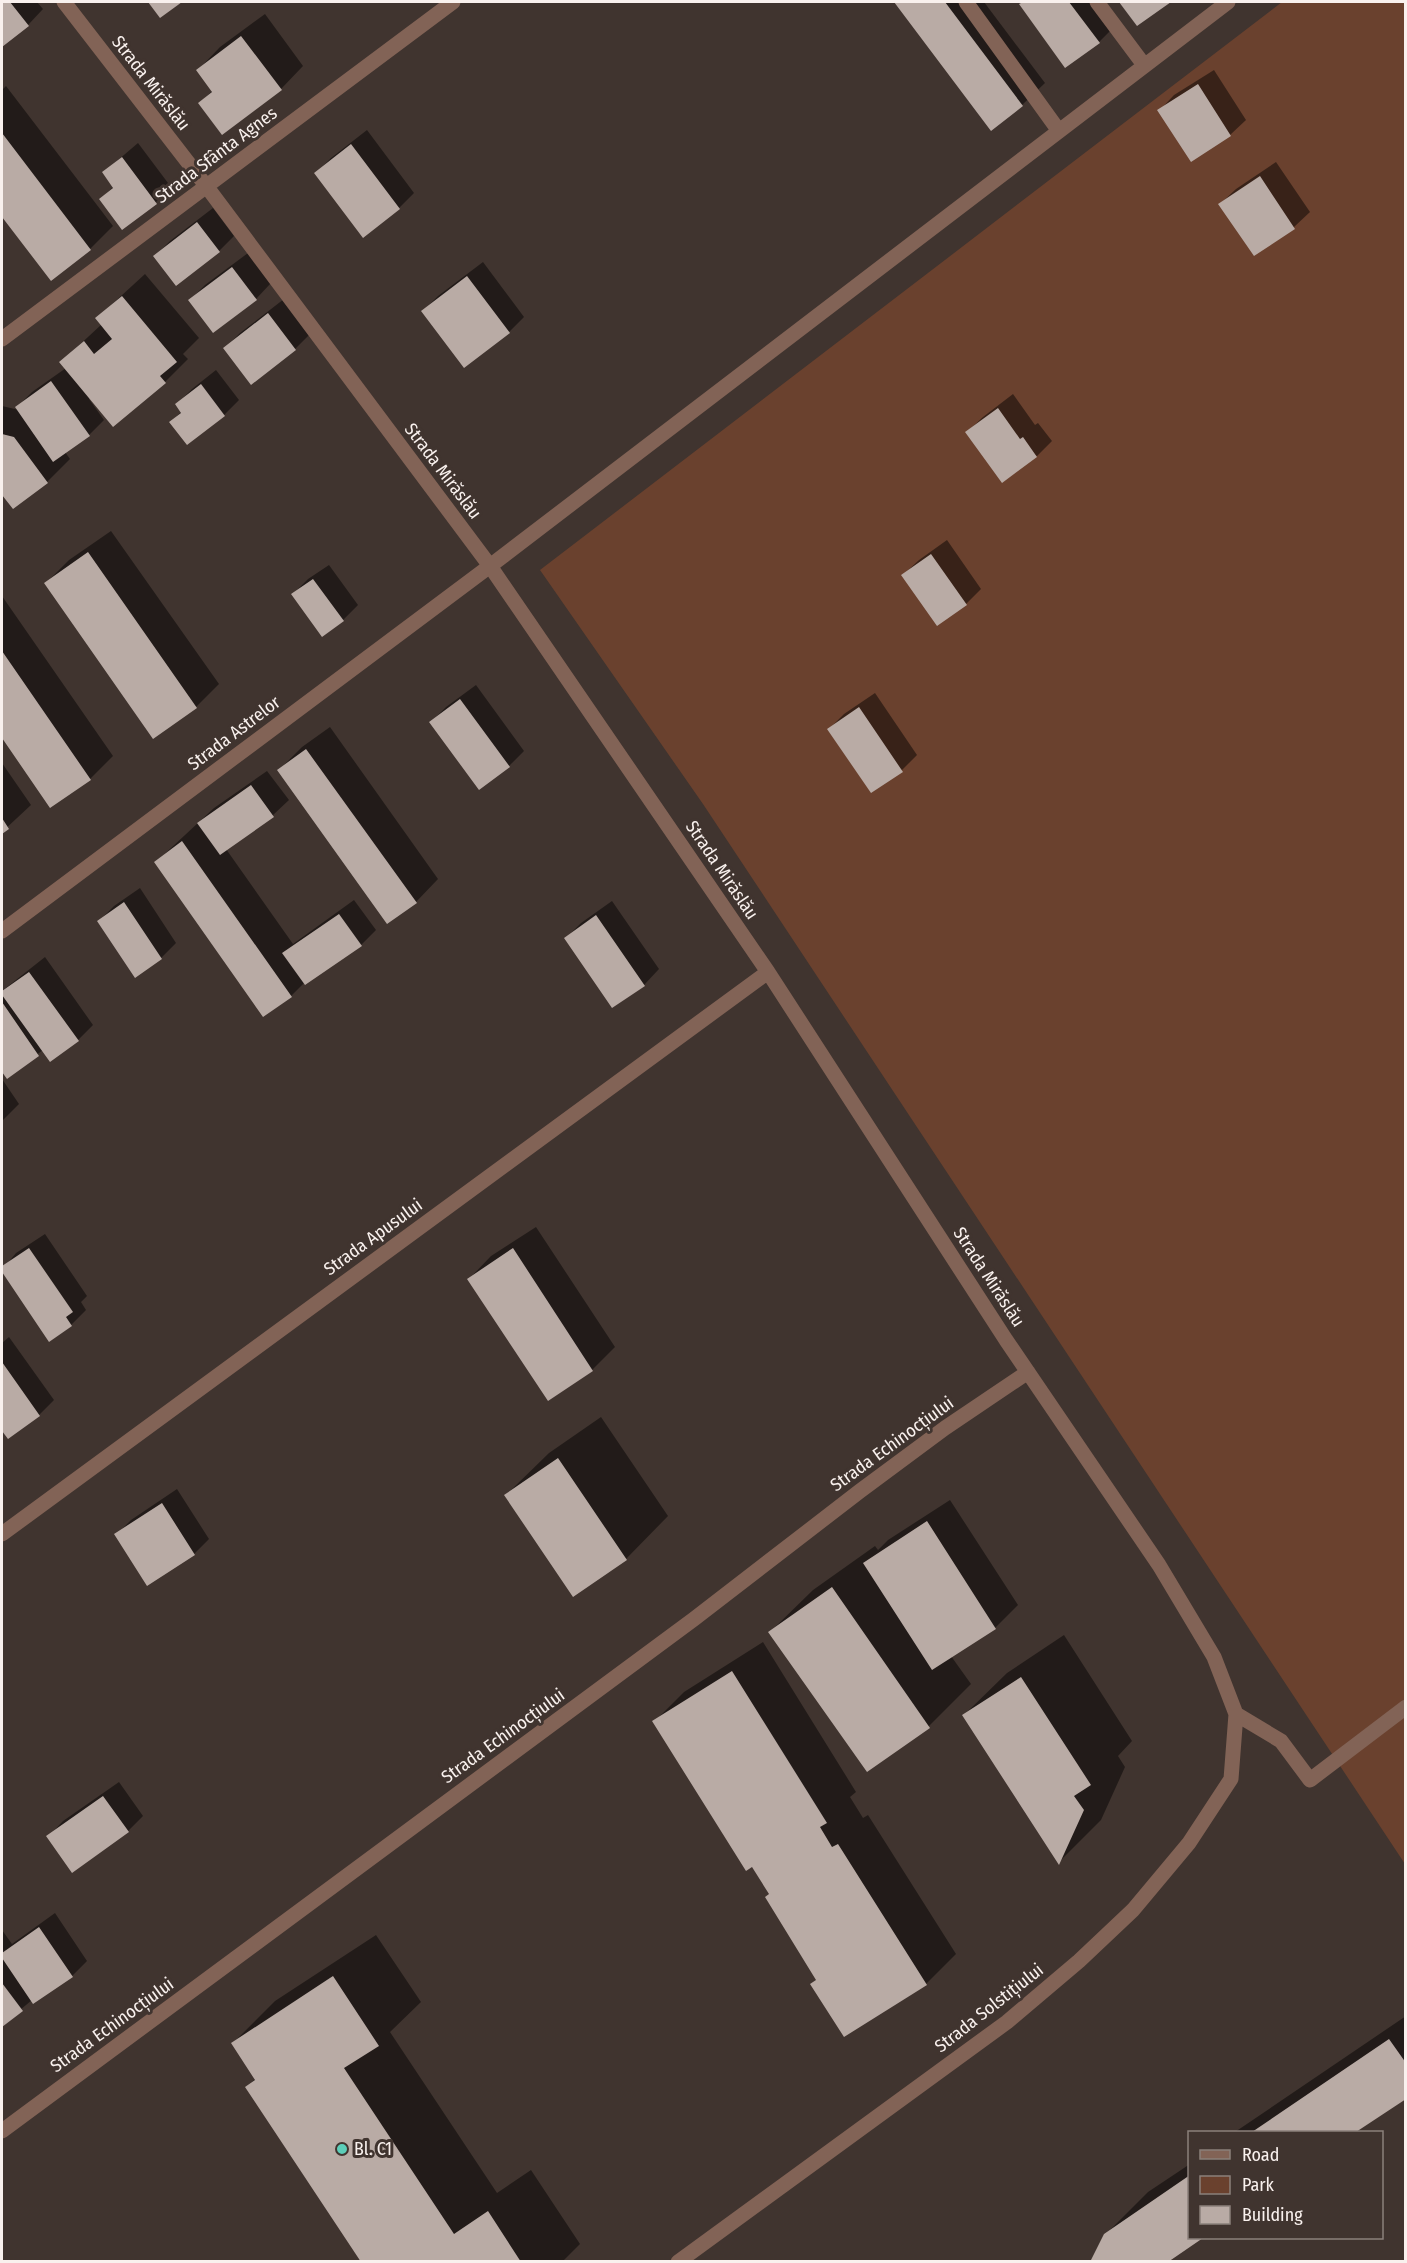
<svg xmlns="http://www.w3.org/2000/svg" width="1407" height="2263" font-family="'Fira Sans Condensed',sans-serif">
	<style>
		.green { fill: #6a412e }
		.shadow { fill: #0007 }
		.building { fill: #b9aba5 }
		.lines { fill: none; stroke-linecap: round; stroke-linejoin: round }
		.street { stroke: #826356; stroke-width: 15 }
		.poi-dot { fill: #5dceb9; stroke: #40342f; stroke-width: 2 }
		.labels { text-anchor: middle; stroke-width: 6; stroke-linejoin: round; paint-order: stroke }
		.street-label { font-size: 18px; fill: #f9f1ee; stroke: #40342f }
		.poi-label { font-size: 18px; fill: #f9f1ee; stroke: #40342f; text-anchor: start }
	</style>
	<rect width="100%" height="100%" fill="#40342f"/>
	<path class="green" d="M1282,2H1405V1864L703,804L540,570Z"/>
	<path class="shadow" d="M2,2H37L43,9L28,25L2,45Z
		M896,2H984L1045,83L1022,105L991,129Z
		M1024,2H1095L1114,27L1099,42L1021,4Z
		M1121,2H1168L1137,24Z
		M265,14L303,66L281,89L200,103L213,90L198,70L220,47Z
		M1214,70L1246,120L1230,135L1191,160L1159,111L1174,95Z
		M6,86L113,226L90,249L51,279L2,214V87L3,89Z
		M367,130L414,193L399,208L316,173L331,158Z
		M138,143L171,187L156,202L122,228L101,199L114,186L104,172Z
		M1276,162L1310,212L1294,227L1254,254L1220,204L1236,189Z
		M213,208L234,236L219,251L155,256L170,241Z
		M248,253L271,283L256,299L214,331L190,300L205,285Z
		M483,262L524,317L509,332L423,311L438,296Z
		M145,274L199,338L183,354L188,359L165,382L113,424L91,398L89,399L104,420L89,435L65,452L70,459L47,482L13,507L2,492V406L19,410L17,407L32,392L66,368L61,362L102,324L97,318Z
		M284,299L310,334L295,349L225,348L240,333Z
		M216,370L239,400L224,415L171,422L182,411L177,404L192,389Z
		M1013,394L1035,425L1038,423L1052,441L1037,456L967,432L983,417Z
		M111,531L219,684L196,707L46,583L69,560Z
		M947,540L981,589L966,604L903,575L919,560Z
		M329,565L358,605L343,620L293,594L308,579Z
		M2,596L113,756L90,779L51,806L2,735Z
		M476,685L524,751L509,766L431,722L446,707Z
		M875,693L917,755L902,770L829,729L844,714Z
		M330,727L438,879L416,902L279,770L302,747Z
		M2,763L31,805L2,832Z
		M267,771L289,800L273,815L226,849L293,944L354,900L376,930L361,945L305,982L291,996L156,862L214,808Z
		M140,888L176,943L161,958L99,921L114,906Z
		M612,901L659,969L644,985L566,938L581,923Z
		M45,957L93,1025L78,1040L43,1050L7,1077L2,1069V991Z
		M2,1079L19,1104L2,1121Z
		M536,1227L615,1347L592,1370L548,1399L469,1279L491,1256Z
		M45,1234L87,1296L81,1302L86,1310L71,1325L49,1340L2,1270L16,1253Z
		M9,1337L54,1400L39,1415L8,1437L2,1430V1343Z
		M601,1417L668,1516L626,1559L506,1495L549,1453Z
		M177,1489L209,1539L194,1554L116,1535L131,1520Z
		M950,1500L1018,1605L995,1628L951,1656L971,1684L929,1726L867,1770L770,1632L813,1590L875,1546L878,1550L888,1540Z
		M1064,1635L1132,1741L1118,1756L1125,1767L1101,1820L1059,1862L964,1715L1007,1673Z
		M763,1642L856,1792L850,1797L863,1818L868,1815L956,1954L926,1984L817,1979L770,1893L654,1722L684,1692Z
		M119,1782L143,1816L128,1831L48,1837L63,1821Z
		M55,1913L87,1961L72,1976L32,2000L2,2025V1930L12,1944Z
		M376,1935L421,2002L390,2032L497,2193L531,2170L580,2244L562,2262H363L247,2087L256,2078L233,2043L275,2001Z
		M1406,2016V2097L1353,2132H1235Z
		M1190,2164V2238H1200L1165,2262L1105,2235L1148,2192Z"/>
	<path class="building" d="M2,2H10L29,26L2,47Z
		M148,2H182L160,18Z
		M894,2H945L1023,106L991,131Z
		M1023,2H1069L1100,43L1065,68L1019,4Z
		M1119,2H1171L1137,26Z
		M241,36L282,90L222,135L198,103L212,92L196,70Z
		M1198,84L1231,136L1191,162L1157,110Z
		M2,133L91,250L51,281L2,217Z
		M351,144L400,209L363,238L314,173Z
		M122,157L157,204L122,230L99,199L113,188L102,172Z
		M1260,176L1295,229L1254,256L1218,204Z
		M197,222L220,252L176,286L153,256Z
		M232,267L257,300L213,333L188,300Z
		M467,276L510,333L464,368L421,311Z
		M122,296L177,362L160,376L166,383L113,427L59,362L84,341L94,354L112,339L95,318Z
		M268,313L296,350L251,385L223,348Z
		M51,381L90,436L53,462L15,407Z
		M201,384L225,416L187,445L169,422L181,413L175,404Z
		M998,408L1020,439L1023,437L1037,457L1002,483L965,432Z
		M2,434L14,437L48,483L13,509L2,495Z
		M88,552L197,708L153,739L44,583Z
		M931,554L967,605L937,626L901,575Z
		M313,579L344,621L322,637L291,594Z
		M2,651L91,780L50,808L2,738Z
		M460,699L510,767L479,790L429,722Z
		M859,707L903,772L871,793L827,729Z
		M306,749L417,903L387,924L277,770Z
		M251,785L274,817L220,855L197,823Z
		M2,818L9,829L2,834Z
		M182,841L292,997L263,1017L154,862Z
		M124,902L162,959L135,978L97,921Z
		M339,914L362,946L305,985L282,953Z
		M596,915L645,986L612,1008L564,938Z
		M29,972L79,1041L50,1062L2,995V991Z
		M2,1002L39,1056L7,1079L2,1072Z
		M29,1248L73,1312L66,1317L72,1326L49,1342L2,1272V1266Z
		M513,1248L593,1371L548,1401L467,1279Z
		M2,1362L40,1416L8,1439L2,1431Z
		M558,1458L627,1560L573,1597L504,1495Z
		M162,1503L195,1555L147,1586L114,1534Z
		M927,1521L996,1629L932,1670L863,1563Z
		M832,1587L930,1728L867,1772L768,1632Z
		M732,1671L827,1823L820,1827L832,1847L838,1844L927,1985L844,2037L810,1984L816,1980L765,1897L769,1894L752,1867L746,1871L652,1721Z
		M1021,1677L1091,1785L1074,1796L1084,1810L1059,1865L962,1715Z
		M103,1796L129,1832L72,1873L46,1836Z
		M39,1927L73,1977L33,2004L2,1958V1953Z
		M333,1976L379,2046L344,2068L454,2234L488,2211L521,2262H361L245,2087L255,2080L231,2043Z
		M2,1983L23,2011L2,2027Z
		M1389,2039L1406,2063V2099L1356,2132H1252Z
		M1190,2175V2238H1203L1168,2262H1090L1104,2234Z"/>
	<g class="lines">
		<path class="street" d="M64,2L207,187L490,566L768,972L1006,1340L1159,1565L1214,1657L1236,1714L1281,1741L1310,1780L1406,1707
			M966,2L1059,131
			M1097,2L1144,65
			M2,339L453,2
			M2,931L490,566L1228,2
			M2,1534L768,972
			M2,2131L694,1619L860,1491L945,1428L1028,1372
			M678,2262L1007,2022L1079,1961L1133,1910L1189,1843L1231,1779L1236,1714"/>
	</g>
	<circle class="poi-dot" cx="342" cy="2149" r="6"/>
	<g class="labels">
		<g class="street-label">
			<text transform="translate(151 83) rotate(52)" y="6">Strada Mirăslău</text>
			<text transform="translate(216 155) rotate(-37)" y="6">Strada Sfânta Agnes</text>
			<text transform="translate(443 471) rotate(53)" y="6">Strada Mirăslău</text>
			<text transform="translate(234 733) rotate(-37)" y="6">Strada Astrelor</text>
			<text transform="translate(722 870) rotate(56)" y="6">Strada Mirăslău</text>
			<text transform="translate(373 1237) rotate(-36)" y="6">Strada Apusului</text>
			<text transform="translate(989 1277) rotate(57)" y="6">Strada Mirăslău</text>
			<text transform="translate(892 1444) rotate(-36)" y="6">Strada Echinocțiului</text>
			<text transform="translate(503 1736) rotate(-36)" y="6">Strada Echinocțiului</text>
			<text transform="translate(989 2008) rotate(-38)" y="6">Strada Solstițiului</text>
			<text transform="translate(112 2025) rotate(-36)" y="6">Strada Echinocțiului</text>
		</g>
		<g class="poi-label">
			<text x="354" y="2155">Bl. C1</text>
		</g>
	</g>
	<rect width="1407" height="2263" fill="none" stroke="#f9f1ee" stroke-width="6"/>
	<rect x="1188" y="2131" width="195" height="108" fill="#40342f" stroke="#8a807b" stroke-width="1.5"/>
	<rect x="1200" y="2150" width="30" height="9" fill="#826356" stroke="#8a807b" stroke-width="1.5"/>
	<text x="1242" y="2161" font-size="18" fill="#f9f1ee">Road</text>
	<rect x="1200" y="2176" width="30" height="18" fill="#6a412e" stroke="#8a807b" stroke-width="1.5"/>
	<text x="1242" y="2191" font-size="18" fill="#f9f1ee">Park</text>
	<rect x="1200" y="2206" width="30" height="18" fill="#b9aba5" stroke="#8a807b" stroke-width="1.5"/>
	<text x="1242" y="2221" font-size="18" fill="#f9f1ee">Building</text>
</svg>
